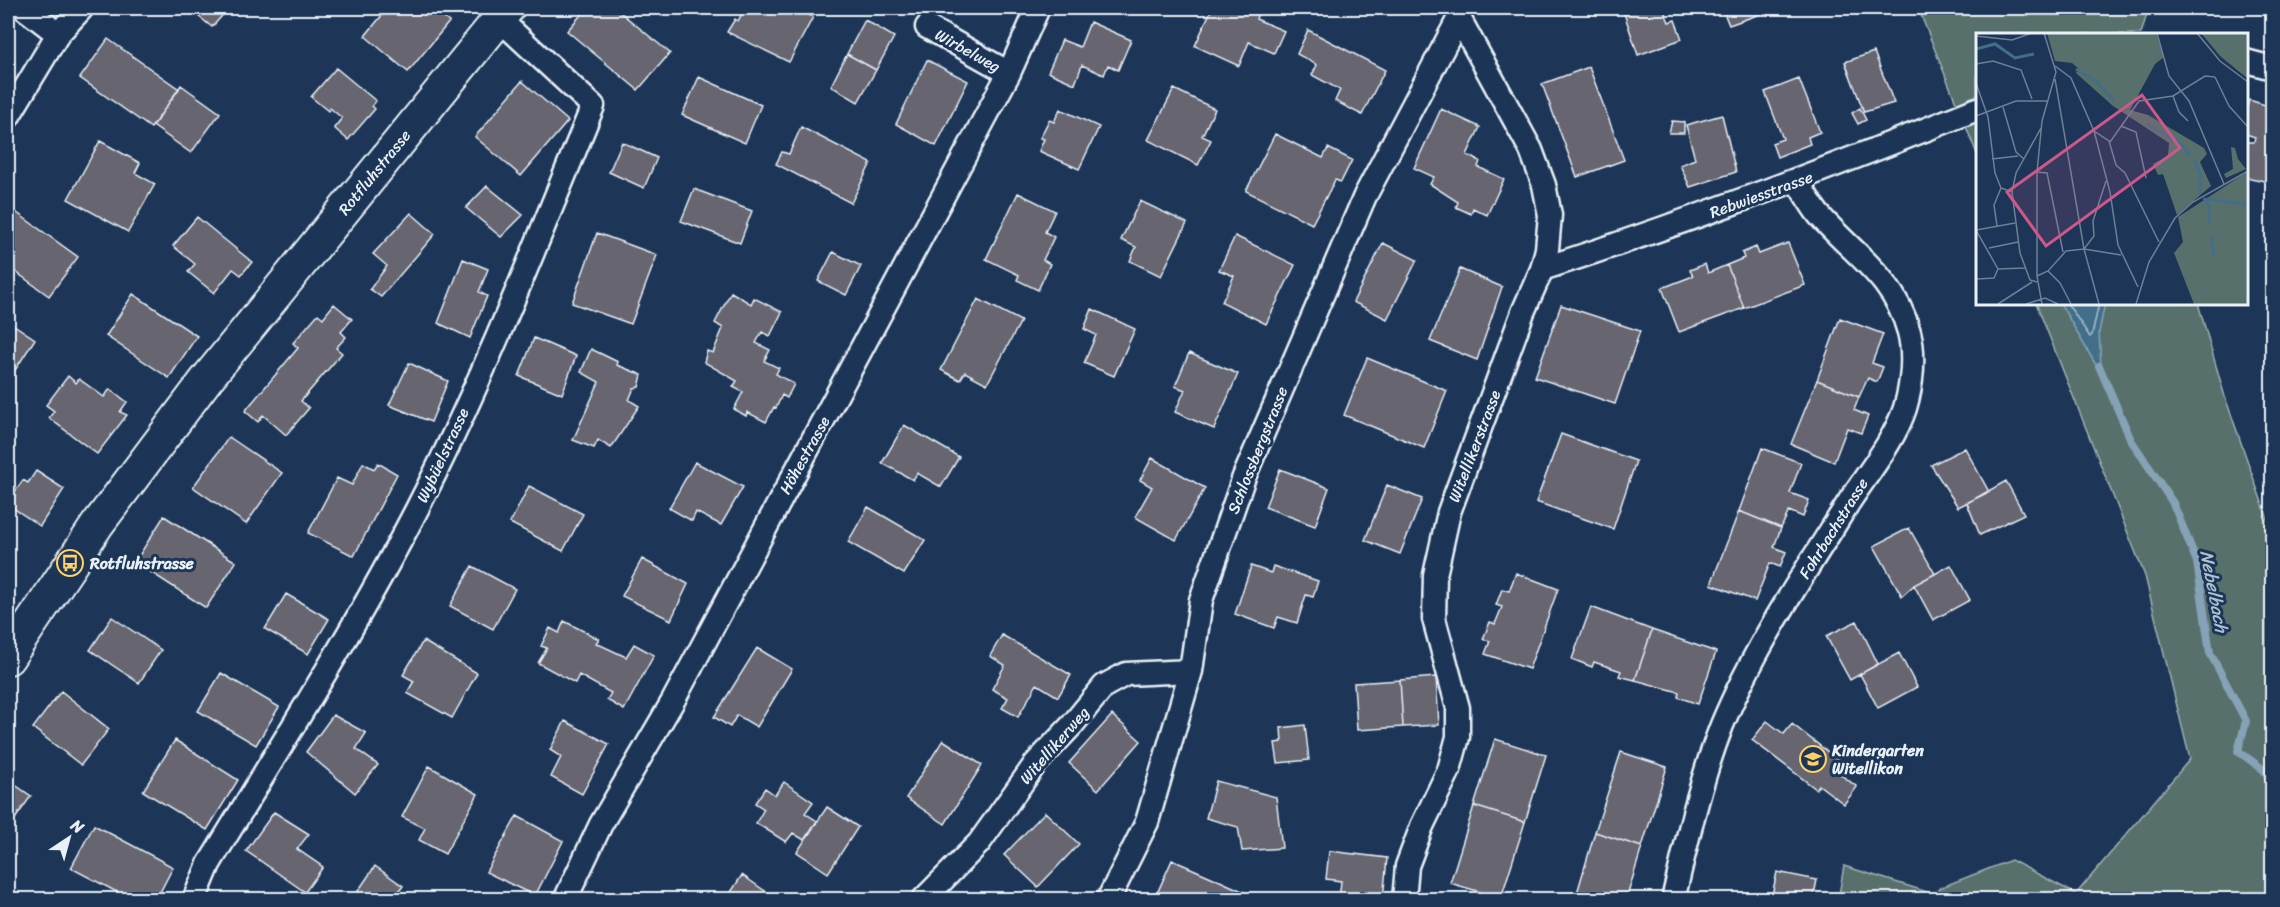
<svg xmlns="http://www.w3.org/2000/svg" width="2280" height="907" font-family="Sriracha,sans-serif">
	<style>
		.green { fill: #58706c; stroke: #a0b0b2; stroke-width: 1.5 }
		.water { fill: #436e8a; stroke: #85a2b6; stroke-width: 1.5 }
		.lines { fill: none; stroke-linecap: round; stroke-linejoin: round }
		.shore { stroke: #a6bdcc; stroke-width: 1.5 }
		.stream { stroke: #85a2b6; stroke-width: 8 }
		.building { fill: #666570; stroke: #e8f1f8; stroke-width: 1.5 }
		.street-casing { stroke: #e8f1f8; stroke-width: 27 }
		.secondary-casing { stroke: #e8f1f8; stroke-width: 36 }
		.street { stroke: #1d3557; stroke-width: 22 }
		.secondary { stroke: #1d3557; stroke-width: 32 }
		.labels { text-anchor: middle; stroke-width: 6; stroke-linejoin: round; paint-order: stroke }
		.street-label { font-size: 16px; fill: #e8f1f8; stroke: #1d3557 }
		.poi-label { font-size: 16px; font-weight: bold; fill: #e8f1f8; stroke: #1d3557; text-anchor: start }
		.water-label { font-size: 18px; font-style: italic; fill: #aec3d2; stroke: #1d3557 }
		.inset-river { fill: none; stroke: #436e8a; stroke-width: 3 }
		.inset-road { fill: none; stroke: #6e8097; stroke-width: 1.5 }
		.view { fill: #cd598a; fill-opacity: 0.15; stroke: #cd598a; stroke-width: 3 }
		.inset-edge { fill: none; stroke: #e8f1f8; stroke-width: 3 }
	</style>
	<rect width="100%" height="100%" fill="#1d3557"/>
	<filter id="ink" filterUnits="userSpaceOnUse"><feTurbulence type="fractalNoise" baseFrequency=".0167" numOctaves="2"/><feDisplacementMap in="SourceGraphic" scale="12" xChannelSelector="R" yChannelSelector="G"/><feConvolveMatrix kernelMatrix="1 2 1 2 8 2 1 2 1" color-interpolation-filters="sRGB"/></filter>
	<g filter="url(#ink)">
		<path class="green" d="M1918,8H2161L2147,14L2141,34H1977V154Z
			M2036,303H2198L2225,397L2272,531V899L1838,900L1844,866L1937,895L1939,888L2011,860L2076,894L2190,759L2145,576Z"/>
		<path class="water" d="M2060,303H2105L2099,332L2101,366L2097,367Z"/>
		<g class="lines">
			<path class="shore" d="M2067,303L2090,337L2092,335L2099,303"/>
			<path class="stream" d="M2099,366L2131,440L2173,503L2197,562L2210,653L2246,721L2238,751L2264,770L2272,783"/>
		</g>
		<path class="building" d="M188,8H229L212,27Z
			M388,8H431L449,22L408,72L365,36Z
			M587,8H615L670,53L638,90L567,31Z
			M745,8H795L813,17L789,62L727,32L735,19L738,21Z
			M1212,8H1260L1256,19L1284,31L1274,53L1249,42L1239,66L1195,46Z
			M1630,8H1663L1669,22L1675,20L1682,39L1638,55L1623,10Z
			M1722,8H1771L1772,10L1729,25Z
			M865,20L894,37L876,70L847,54Z
			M1090,22L1131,40L1118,70L1108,65L1104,75L1082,65L1075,84L1048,72L1062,40L1080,47Z
			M1308,30L1385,70L1362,115L1335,101L1340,90L1312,75L1317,65L1297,54Z
			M108,39L179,89L151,128L80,78Z
			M1874,52L1894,103L1864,112L1845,62Z
			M847,54L876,70L858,102L831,86Z
			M927,60L968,81L936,146L896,124Z
			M1589,67L1624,160L1577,177L1542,84Z
			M336,68L376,101L372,106L375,109L348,140L334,128L342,118L330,108L328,111L311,97Z
			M699,77L761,105L745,143L682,115Z
			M1799,79L1820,132L1808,137L1810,144L1777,157L1772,143L1783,139L1765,92Z
			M522,81L568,121L521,176L475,137Z
			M181,85L220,113L191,153L153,126Z
			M1174,89L1215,109L1202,136L1211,140L1198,165L1148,140Z
			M2249,100L2272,107V167L2269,182L2246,177V142H2254L2255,137L2246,134V111Z
			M1860,108L1866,120L1858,124L1852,113Z
			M1060,109L1099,127L1079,169L1039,151L1044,139L1040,138L1049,120L1054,122Z
			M1441,109L1480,127L1467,155L1480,161L1478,167L1504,179L1487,215L1473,208L1471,214L1456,207L1458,202L1430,184L1434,177L1414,168Z
			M1722,115L1736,172L1690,187L1680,165L1695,159L1686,125Z
			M1672,121L1684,122V133H1669Z
			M801,127L871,163L851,203L776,164L782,152L789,154Z
			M1275,134L1323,158L1328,148L1352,160L1341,182L1335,180L1312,224L1246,191Z
			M100,141L140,163L135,173L155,184L128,232L68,199Z
			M622,142L657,158L644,188L609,172Z
			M487,186L523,215L501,237L466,208Z
			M694,189L752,211L740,243L681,221Z
			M1018,193L1055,211L1045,232L1054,237L1043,260L1050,264L1038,290L1017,280L1019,275L986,259Z
			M1140,201L1187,223L1161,276L1130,261L1136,247L1121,240Z
			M13,210L78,257L49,296L13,270H8V217Z
			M411,213L435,234L381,297L370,289L387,266L373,254Z
			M197,217L252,262L241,275L233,269L214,293L188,272L195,264L173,246Z
			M597,233L657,255L631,324L572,303Z
			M1235,236L1295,265L1266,324L1222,302L1234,276L1219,270Z
			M1383,243L1417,260L1387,319L1353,302Z
			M1788,243L1805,285L1744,308L1727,265L1744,258L1742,253L1756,247L1759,254Z
			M833,252L861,266L846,295L818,281Z
			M463,259L488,269L479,292L487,296L470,338L438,323Z
			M2268,262H2272V286H2267Z
			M1705,264L1708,273L1727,265L1744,308L1679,332L1662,288L1693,276L1690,270Z
			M1460,269L1502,287L1477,360L1430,341Z
			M731,292L751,304L754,298L782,312L770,336L762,332L756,343L770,350L764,361L779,368L776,374L794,384L787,398L782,395L776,408L774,407L766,422L747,412L746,416L734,409L743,392L733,387L737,381L704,362L707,351L713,353L723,328L715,323Z
			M133,294L197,336L169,378L106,336Z
			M978,299L1021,321L987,384L965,372L960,380L941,370Z
			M334,304L352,319L341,332L346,337L336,348L342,353L301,401L309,408L286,435L263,415L258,422L245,411L298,348L293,343L318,314L323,318Z
			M1561,305L1640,331L1615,404L1535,377Z
			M1092,309L1135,329L1114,376L1084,363L1096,335L1084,329Z
			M1840,318L1883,334L1872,363L1883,367L1877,382L1868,378L1859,397L1817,380Z
			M8,321L35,339L10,378L8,376Z
			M534,338L576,356L562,394L519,376Z
			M591,349L618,362L617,365L642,375L639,387L634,388L629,400L639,406L611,448L598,440L594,448L573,440L599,382L581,372Z
			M1189,353L1238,374L1214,429L1175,412L1185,390L1175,386Z
			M1367,358L1447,391L1424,448L1344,415Z
			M409,363L448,381L431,422L389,405Z
			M68,376L76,383L79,379L104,397L110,389L127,402L120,412L127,415L97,454L49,418L54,411L46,405Z
			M1817,380L1859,397L1854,410L1868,416L1861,433L1847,428L1834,462L1791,444Z
			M904,425L959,457L941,487L917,473L913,480L882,463Z
			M1561,434L1636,461L1613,529L1536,502Z
			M229,437L282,473L246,524L193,487Z
			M1762,448L1801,463L1790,493L1809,500L1803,517L1789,511L1781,528L1739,511Z
			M1965,448L1989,492L1958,507L1931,465Z
			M1152,458L1205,488L1176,540L1135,517L1152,487L1140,480Z
			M695,462L743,487L721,525L696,512L692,521L669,508Z
			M363,463L374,469L378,463L397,474L354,556L308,533L337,478L352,485Z
			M1280,469L1329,488L1315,526L1265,507Z
			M36,471L64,489L40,526L13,508L8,512V489L14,493L23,480L28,483Z
			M2006,481L2024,514L1980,535L1967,503Z
			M1387,485L1422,499L1400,554L1365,540Z
			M529,486L583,514L563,551L510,523Z
			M868,507L925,540L904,574L848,542Z
			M1739,511L1781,528L1774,547L1786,552L1780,567L1770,563L1755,601L1711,584Z
			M164,516L236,562L206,608L135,562Z
			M1909,528L1935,574L1914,585L1902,596L1874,546Z
			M642,559L688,584L671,620L622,596Z
			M1951,565L1970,600L1933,620L1914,585Z
			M472,566L515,589L493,629L450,606Z
			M1251,566L1271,573L1273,566L1318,581L1313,597L1306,595L1297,623L1278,617L1274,628L1235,614Z
			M1516,573L1558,589L1529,669L1485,654L1490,641L1483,639L1490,622L1495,624L1502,607L1496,605L1502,589L1509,591Z
			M286,594L329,619L308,654L265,629Z
			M1591,607L1652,630L1635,680L1619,676L1621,671L1594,662L1592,667L1572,659Z
			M112,617L161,650L139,683L90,650Z
			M564,621L599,639L596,643L626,657L634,644L654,655L624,710L607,700L611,693L579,675L575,683L538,663L547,648L541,646L550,628L559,633Z
			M1857,621L1878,664L1850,680L1826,636Z
			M1652,630L1716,652L1698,704L1678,697L1679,692L1635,680Z
			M1002,635L1071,675L1058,697L1037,684L1018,717L1002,708L1008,698L992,689L1005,665L990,656Z
			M423,641L477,673L452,718L407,693L414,681L403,675Z
			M757,648L792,669L757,727L737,715L730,727L714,717Z
			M1899,653L1917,687L1878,708L1860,674Z
			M221,673L279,707L256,745L198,711Z
			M1436,677L1439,725L1403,727L1400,680Z
			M1400,680L1403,727L1357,730L1354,683Z
			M61,691L109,729L81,765L33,728Z
			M333,715L366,733L356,749L378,765L355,793L306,752Z
			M1112,715L1141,741L1098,790L1069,763Z
			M565,721L609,744L582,794L551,777L561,757L550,750Z
			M1767,721L1784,734L1792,724L1838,760L1832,768L1857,787L1844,804L1819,785L1816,789L1752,740Z
			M1305,725L1309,760L1278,763L1275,743L1282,742L1281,728Z
			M1495,739L1546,755L1525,822L1474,806Z
			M175,740L238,780L207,830L143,791Z
			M943,740L982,765L945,824L906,798Z
			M1621,752L1667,767L1642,847L1595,832Z
			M429,766L478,794L445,854L419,840L425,828L402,817Z
			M8,780L31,796L8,829Z
			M1216,781L1276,797L1282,848L1242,851L1238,827L1206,818Z
			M784,782L813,802L805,813L817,821L804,840L793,833L786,842L756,823L764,809L755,803L765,788L775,795Z
			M1474,806L1525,822L1501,898L1450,883Z
			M827,807L858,827L828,873L797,852Z
			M274,812L309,834L297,849L323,867L305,892L246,851Z
			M1045,812L1079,844L1038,887L1004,855Z
			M517,816L563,841L535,896L486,872Z
			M94,825L173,867L156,900H132L71,868Z
			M1595,832L1642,847L1626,900H1575Z
			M1329,851L1387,858L1383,900H1339L1341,881L1326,879Z
			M1172,860L1209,876L1262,900H1159L1155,898Z
			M375,866L403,886L393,900H352Z
			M1777,872L1817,880L1813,900H1771Z
			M742,875L778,900H726Z"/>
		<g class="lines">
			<defs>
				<path id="street" d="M24,8L58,34
					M927,27L1009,73
					M2246,61L2272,68
					M8,117L58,34L82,8
					M1542,269C1689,222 1833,167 1977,109
					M194,900L209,864C280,747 354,631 417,509C484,379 537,241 593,106L498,18
					M565,900L601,824L673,701L1009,73L1038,8
					M923,900L979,843L1036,763L1072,725L1104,686L1126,674L1191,671
					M1108,900L1147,822L1191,671L1201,600L1244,477L1365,196L1459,18
					M1404,900L1407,866L1422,826L1449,770L1458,737V708L1434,619L1435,575L1449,512L1523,312L1542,269L1547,249L1550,215L1544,185L1531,150L1459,18L1460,8
					M1673,900C1687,841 1700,781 1722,725C1754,648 1803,575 1847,505C1866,475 1894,442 1905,408C1912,385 1915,355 1909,332C1894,277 1854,255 1819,215C1811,205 1804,192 1797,181"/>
				<path id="secondary" d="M8,658L97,525L206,380L508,8"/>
			</defs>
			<use href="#street" class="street-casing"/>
			<use href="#secondary" class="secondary-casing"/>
			<use href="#street" class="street"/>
			<use href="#secondary" class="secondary"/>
		</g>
	</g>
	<defs>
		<symbol id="bus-ring" viewBox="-11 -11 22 22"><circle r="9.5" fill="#1d3557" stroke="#ffd166" stroke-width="1.5"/><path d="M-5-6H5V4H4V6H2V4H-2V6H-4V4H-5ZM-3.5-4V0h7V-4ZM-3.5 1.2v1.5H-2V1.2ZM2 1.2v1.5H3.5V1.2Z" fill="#ffd166"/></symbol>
		<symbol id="school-ring" viewBox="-11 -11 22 22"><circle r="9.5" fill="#1d3557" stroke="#ffd166" stroke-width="1.5"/><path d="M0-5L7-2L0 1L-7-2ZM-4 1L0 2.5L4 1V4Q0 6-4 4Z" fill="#ffd166"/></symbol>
	</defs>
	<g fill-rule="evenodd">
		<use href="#bus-ring" x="55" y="548" width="30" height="30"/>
		<use href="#school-ring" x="1798" y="744" width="30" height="30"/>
	</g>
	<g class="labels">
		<g class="street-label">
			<text transform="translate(968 50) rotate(29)" y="6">Wirbelweg</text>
			<text transform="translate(374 172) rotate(-51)" y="6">Rotfluhstrasse</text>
			<text transform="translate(1761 194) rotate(-20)" y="6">Rebwiesstrasse</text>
			<text transform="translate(1474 446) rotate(-69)" y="6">Witellikerstrasse</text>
			<text transform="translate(1257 450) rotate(-68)" y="6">Schlossbergstrasse</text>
			<text transform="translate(442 455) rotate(-65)" y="6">Wybüelstrasse</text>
			<text transform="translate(804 455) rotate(-61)" y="6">Höhestrasse</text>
			<text transform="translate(1833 528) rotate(-58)" y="6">Fohrbachstrasse</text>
			<text transform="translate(1054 745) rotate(-49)" y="6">Witellikerweg</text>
		</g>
		<g class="poi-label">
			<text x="90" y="569">Rotfluhstrasse</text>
			<text x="1832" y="756">Kindergarten<tspan x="1832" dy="18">Witellikon</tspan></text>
		</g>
		<g class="water-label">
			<text transform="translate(2214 591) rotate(79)" y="6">Nebelbach</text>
		</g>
	</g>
	<g transform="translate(1976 33)">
		<rect width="272" height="272" fill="#1d3557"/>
		<path d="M71,0H180L188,24L179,31L154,77L172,82L228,115L231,121L224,129L235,153L201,182L187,141L182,142L177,131L192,123L193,110L137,73L100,40L103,36L96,30L79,28ZM225,0H271V45L244,23ZM255,114L259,115L262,126L270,136L250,145L248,141L257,136ZM271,139V271H218L198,220L207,209L202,184Z" fill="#58706c"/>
		<path class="inset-river" d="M0,16L19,11L39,25L58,21M100,36L120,48L138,68M171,91L205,111L214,122M218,128L225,142L224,161M228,165L233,174V191M231,166L272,172M235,204L238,222"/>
		<path class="inset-road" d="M181,0L193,43L213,68L248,151M221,0L244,28L272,49M0,3L36,7L56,0M0,31L17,28L45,37L56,66M79,33L95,45L118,98L133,108L140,132L149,140L183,209M239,44L253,73L272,94M79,46L108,216L123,271M0,50L12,84L19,140L25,155L36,159M197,63L203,79L212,88M27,74L40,119L48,126M0,83L40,68H72M145,93L160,99L170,145M118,98L134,159L142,212L162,254M134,109L163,68L197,63L229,43L239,44M16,126L42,123M61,139L71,140L87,219M39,190L0,197L22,236L49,235M21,193L18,172L25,155M13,215L42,209M108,216L118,203L117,188L130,148M72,238L84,250L95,271M61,243L72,238L90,218L108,216L145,222M1,246L18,245L22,236M61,249L54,247L44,220L36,159L40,140L65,95M22,271L56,249M50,271L69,265L82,271M66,271L61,243V139L66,88L80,39L68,0M160,271L173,229L199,185L217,169L272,138"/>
		<path class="view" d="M166,62L204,115L70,213L31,159Z"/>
		<rect width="272" height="272" class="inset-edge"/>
	</g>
	<rect width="2280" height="907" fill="none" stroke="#1d3557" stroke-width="30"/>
	<rect x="15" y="15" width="2250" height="877" fill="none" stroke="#e8f1f8" stroke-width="2" filter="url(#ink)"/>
	<g transform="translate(69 838) rotate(36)" stroke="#1d3557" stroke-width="4.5" paint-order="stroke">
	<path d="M0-4.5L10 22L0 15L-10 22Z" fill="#e8f1f8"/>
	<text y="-9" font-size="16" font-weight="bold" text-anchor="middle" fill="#e8f1f8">N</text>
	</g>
</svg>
